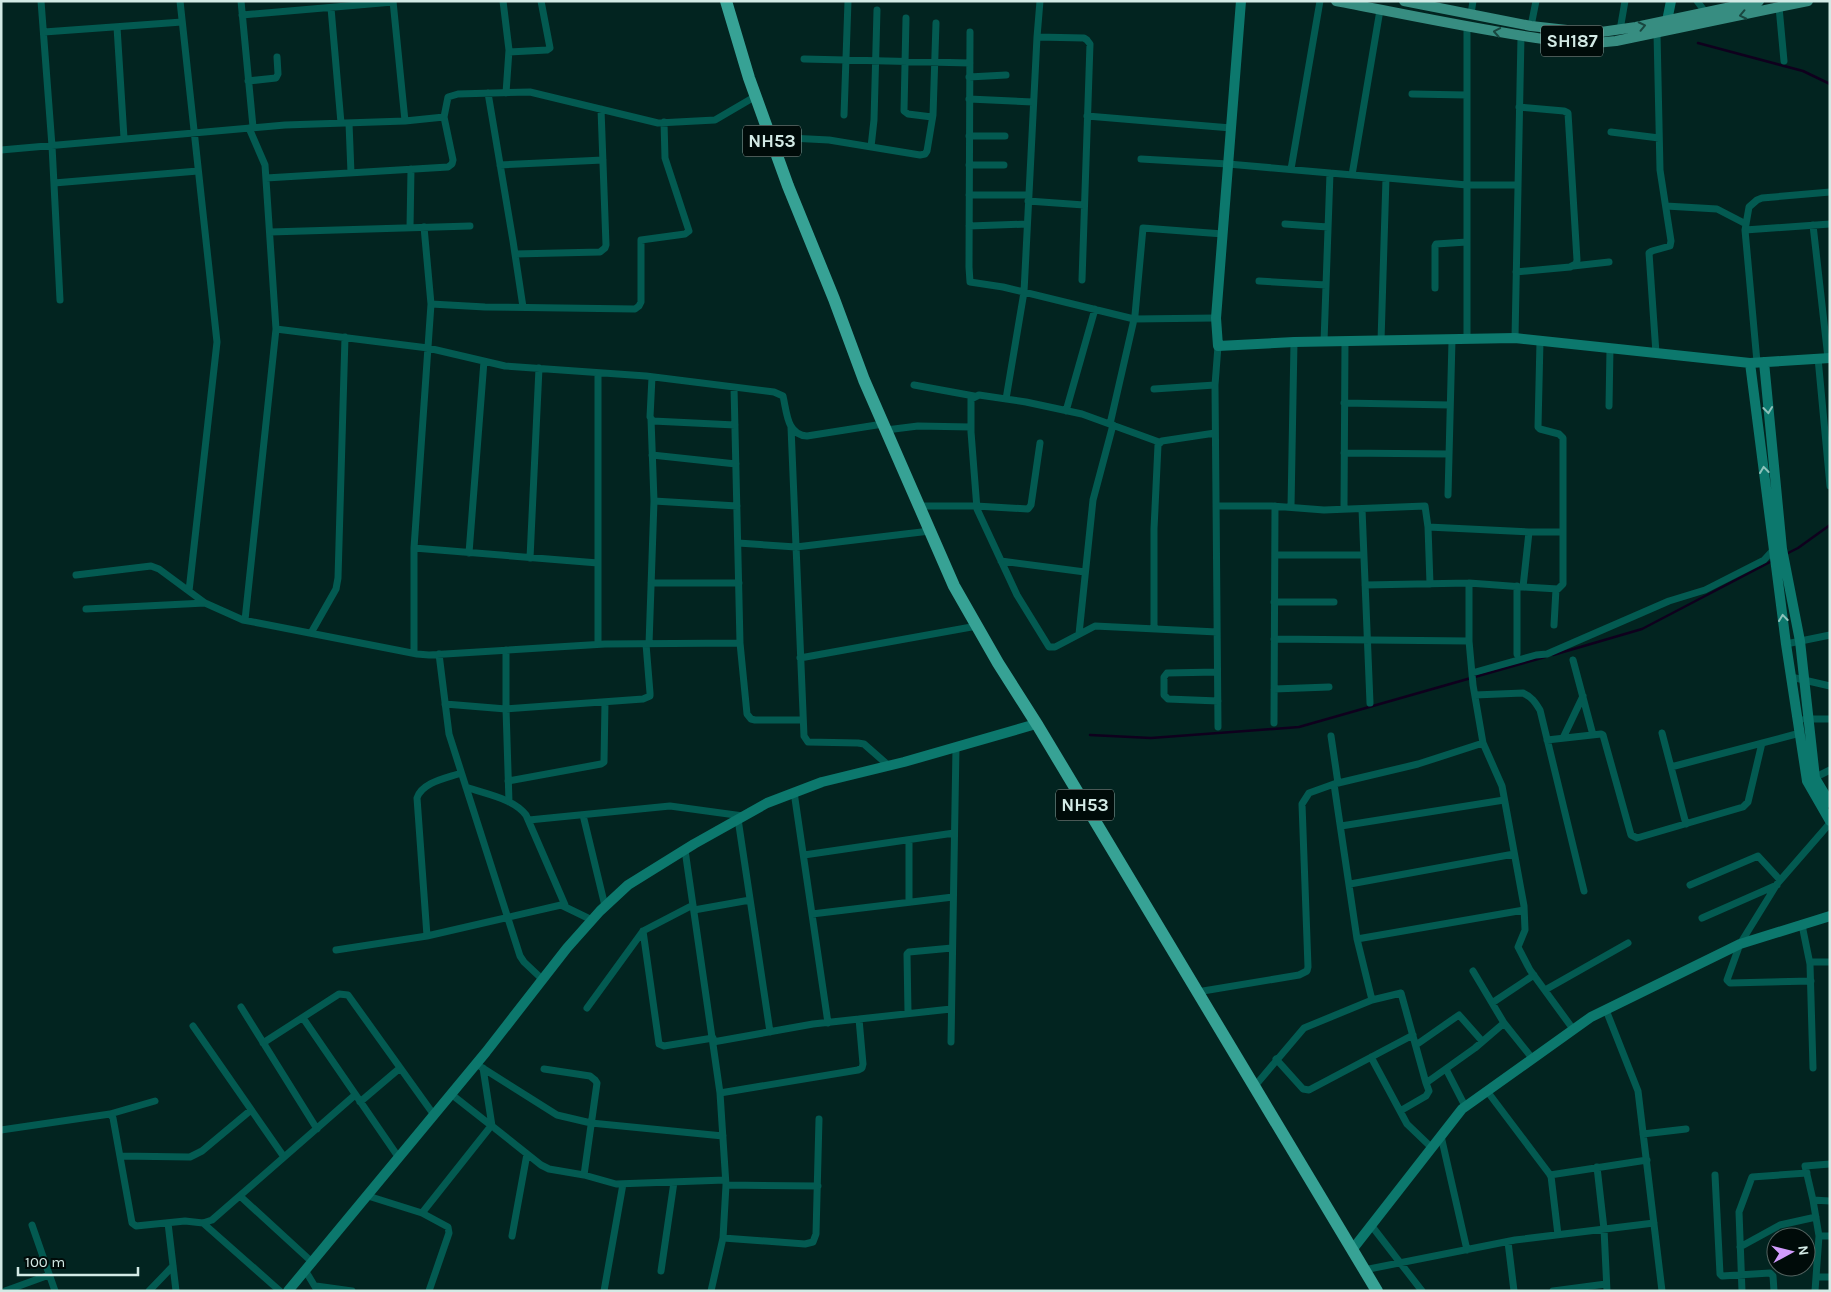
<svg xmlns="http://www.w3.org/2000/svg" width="1831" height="1292" font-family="Karla,sans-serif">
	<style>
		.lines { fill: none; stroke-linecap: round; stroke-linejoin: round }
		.stream { stroke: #0f001d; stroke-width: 2.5 }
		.street { stroke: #035a51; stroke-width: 7 }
		.secondary { stroke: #0c786d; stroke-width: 10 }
		.primary { stroke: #378d81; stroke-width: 10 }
		.highway { stroke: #37a295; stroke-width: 12 }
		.oneway { stroke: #19463f }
		.oneway2 { stroke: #8dc2bb }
		.labels { text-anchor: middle; stroke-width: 5; stroke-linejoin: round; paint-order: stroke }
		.shield { fill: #000b09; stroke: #94a7a3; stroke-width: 1 }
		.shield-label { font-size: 18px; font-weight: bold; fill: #d3eae5 }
	</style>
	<rect width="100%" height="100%" fill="#022420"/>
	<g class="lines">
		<path class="stream" d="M1698,43L1803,71L1830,84
			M1786,554L1798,548L1830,525
			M1553,655L1642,629L1772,561
			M1090,735L1151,738L1299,727L1545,657"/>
		<path class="street" d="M41,1L52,146L60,300
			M180,1L217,342L189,591
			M241,1L253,127
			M393,1L405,121
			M503,1L509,50L506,93
			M1697,1L1706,13
			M1779,7L1784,61
			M331,8L341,123
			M1471,14L1473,1
			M242,15L393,2
			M906,18L904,111L908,114L932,117
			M1531,26L1536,1
			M117,27L124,138
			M1467,27V339
			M1620,30L1625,1
			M44,32L182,22
			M970,32L969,267L970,282L1003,287L1134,319L1216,318
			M1037,37L1084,38L1087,40L1090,44L1082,280
			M509,52L547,50L550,48L541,1
			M804,59L970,63
			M969,77L1006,75
			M248,81L276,78L278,74L277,57
			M488,93L513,241L523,307
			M1412,94L1467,95
			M969,99L1033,102
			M844,115L848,1
			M1087,116L1231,128
			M349,123L351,173
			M1611,132L1659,138
			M969,136H1005
			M770,137L829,140L920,155L925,154L927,151L933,115L936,23
			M871,147L874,120L877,10
			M1,150L285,125L405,121L444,117L448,97L458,94L530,92L658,123L715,120L756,96
			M1141,159L1228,164L1467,185H1518
			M500,165L603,160
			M969,165H1004
			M1291,169L1320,1
			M1352,175L1380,10
			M266,178L448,167L452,164L453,160L444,117
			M54,183L198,171
			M969,195H1029
			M1028,201L1084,205
			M1666,206L1717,209L1746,224
			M1285,224L1328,227
			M1813,225L1828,358
			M969,226L1027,224
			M410,228L411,169
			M1745,230L1830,224
			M270,232L470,226
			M515,254L600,252L605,248L606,245L601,109
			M1573,266L1609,262
			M1516,272L1570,267L1576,264L1577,260L1568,113L1564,111L1519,107
			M1259,281L1326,285
			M1435,288V246L1436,244L1467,242
			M431,304L485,307L635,309L639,306L641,302V240L685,234L689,231L665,158L664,122
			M276,329L428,348L505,366L646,376L774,392L783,396C787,413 787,435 807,436L883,424
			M1515,338L1521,36
			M1381,341L1386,178
			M1324,342L1330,173
			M1218,346L1215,385L1218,727
			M1656,353L1649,253L1652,251L1670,246L1671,241L1660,170L1657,33
			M1818,358L1830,486
			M1757,362L1745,230L1749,207L1757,200L1762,198L1830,192
			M598,373V644
			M652,377L650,417L653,421L735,425
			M914,385L974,396
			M734,387L740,643L747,714L751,719L755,720H802
			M1154,389L1215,385
			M1006,399L1024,292L1037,37L1040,1
			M1344,403L1450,405
			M1609,406L1610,348
			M1066,411L1095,309
			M651,419L654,501L737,506
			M1110,424L1135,315L1143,228L1223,234
			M791,427L804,736L808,742L858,743L864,744L889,766
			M886,430L918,426L971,427
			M1159,442L1082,414L1026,402L979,395L971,399V432L977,509L1017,595L1049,647H1055L1095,626L1217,632
			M1344,453L1449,454
			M652,455L736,464
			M1448,495L1452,340
			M919,506H976L1028,509L1031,505L1040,443
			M1216,506H1272L1324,510L1425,506L1428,527L1529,532L1523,587L1469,583V641L1473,685L1483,743L1418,764L1334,784L1357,939L1372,1000L1401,993L1426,1083L1475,1048L1504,1023L1532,1058
			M1291,507L1294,342
			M1344,509L1345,341
			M1362,509L1370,703
			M1428,527L1430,584
			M1529,532H1563
			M738,543L796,547L930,531
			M414,548L598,563
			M469,553L484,361
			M1275,555H1364
			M530,558L539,368
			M1001,561L1085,572
			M76,575L151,566L159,569L205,603L243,620L417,654L429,655L605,644L740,643
			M651,583H739
			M1365,585L1469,583
			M1523,587L1558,589L1563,584V438L1559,434L1540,429L1538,427L1540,341
			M1274,602H1334
			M86,609L205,603
			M245,620L276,329L265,165L249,128
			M1554,625L1556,589
			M1154,629V529L1158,445L1162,441L1215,433
			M311,633L336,589L338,578L345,337
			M1079,634L1093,500L1113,425
			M1274,639L1469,641
			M649,644L654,501
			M1786,644L1830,635
			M506,650V709L509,802
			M414,653V548L431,304L424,227
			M439,654L449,734L520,956L524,962L542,979
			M1517,654V586
			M800,658L977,626
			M1573,660L1593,735
			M1217,672L1167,673L1164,677V695L1168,699L1218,701
			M1472,673L1536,655L1547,654L1669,601L1705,590L1764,560L1774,549
			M1791,677L1830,686
			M1274,689L1329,687
			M1475,695L1523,693C1532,697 1535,702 1540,710L1584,891
			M445,704L506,709L643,699L650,696V693L646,644
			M1805,719H1830
			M1274,723L1275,506
			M1662,733L1686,824
			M1331,736L1338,783
			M1563,738L1583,696
			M1547,740L1601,734L1603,735L1631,835L1637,838L1743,807L1748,802L1762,743
			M1483,743L1502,786L1524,906L1525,930L1518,947L1530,970L1573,1029
			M1671,767L1800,733
			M1812,779L1830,770
			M508,781L601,764L604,762L605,702
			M466,787C485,794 513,798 526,815L565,905
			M794,792L828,1023
			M583,815L605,906
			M738,819L770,1032
			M529,820L670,806L743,816
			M1341,826L1504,800
			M909,840V902
			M685,850L720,1093L726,1185L723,1238L711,1291
			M804,855L954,833
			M1350,884L1514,854
			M1690,885L1758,856L1780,880
			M694,910L750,900
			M812,914L953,897
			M1702,918L1777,885
			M1802,925L1810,964L1813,1068
			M643,931L659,1044L664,1046L713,1038
			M427,936L417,798C422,782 447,778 461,773
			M1357,939L1524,910
			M336,950L427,936L561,905L592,920
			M1810,962H1830
			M1473,971L1504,1023
			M1811,981L1730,983L1727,980L1740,944L1777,884L1830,823
			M1545,990L1628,943
			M1197,992L1299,975L1307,971L1308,967L1302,804L1309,793L1334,784
			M1492,1003L1534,975
			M241,1007L317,1129
			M587,1008L643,931L693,905
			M1606,1010L1638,1091L1662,1291
			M908,1013L907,954L909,952L952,948
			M303,1018L399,1158
			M193,1026L284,1157
			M713,1042L813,1024L951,1009
			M951,1042L956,747
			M263,1043L339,994L348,995L434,1115
			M1416,1045L1459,1015L1482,1041
			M1371,1057L1407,1124L1431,1147
			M1276,1059L1303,1089L1309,1090L1413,1035
			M481,1067L557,1115L591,1123L723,1136
			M483,1068L492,1126L541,1165L549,1169L584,1175L616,1184L725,1180
			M544,1069L590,1076L595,1080L597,1083L584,1175
			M1446,1069L1465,1106
			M1254,1087L1304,1028L1372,1000
			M1487,1091L1551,1176L1558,1235
			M720,1093L858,1070L862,1068L863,1064L859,1019
			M451,1094L493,1127
			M360,1102L400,1068
			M1400,1111L1426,1096L1429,1091L1426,1083
			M110,1114L155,1101
			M1,1130L110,1114L113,1118L132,1223L136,1226L185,1221L203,1223L212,1220L355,1095
			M1643,1134L1686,1129
			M1441,1136L1467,1250
			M120,1156L190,1157L202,1151L251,1110
			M1830,1164L1805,1166L1813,1200L1830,1201
			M1597,1167L1604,1229L1607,1291
			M1550,1175L1647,1160
			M1715,1175L1720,1274L1722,1276L1770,1273L1773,1276L1774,1291
			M726,1185L818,1186
			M240,1196L312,1262
			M368,1196L422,1213L448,1227L449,1233L429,1291
			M1813,1200L1819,1236L1815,1291
			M422,1213L491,1126
			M168,1223L176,1291
			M203,1223L280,1291
			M32,1225L55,1291
			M1371,1225L1422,1291
			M512,1236L527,1154
			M1819,1236H1830
			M723,1238L805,1244L813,1242L816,1234L819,1119
			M1508,1242L1514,1291
			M1740,1247L1780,1225L1816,1217
			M305,1270L317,1290
			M1364,1270L1515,1240L1654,1223
			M661,1271L674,1182
			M1816,1277H1830
			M316,1286L352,1291
			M5,1291L49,1275
			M149,1291L173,1266
			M604,1291L623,1184
			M1553,1291L1606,1284
			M1742,1291L1739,1212L1752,1177L1807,1173"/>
		<path class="secondary" d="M1241,1L1216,318L1218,346L1294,342L1515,338L1750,363L1830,358
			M1667,21L1671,1
			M1764,362L1782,549L1800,641L1815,778L1830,803
			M1750,363L1786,644L1807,781L1830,821
			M1352,1250L1462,1109L1591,1017L1740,944L1830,916
			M288,1291L486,1052L567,948L600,911L628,885L694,844L767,803L822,782L904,762L1036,724"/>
		<path class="primary" d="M1336,1C1388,11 1441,22 1494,31C1534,38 1576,46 1616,41L1808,1
			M1404,1L1531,26L1594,33L1636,27L1759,1"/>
		<path class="highway" d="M726,1L749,78L788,186L834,299L864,380L954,586L998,663L1038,726L1377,1291"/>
	</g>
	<defs><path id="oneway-chevron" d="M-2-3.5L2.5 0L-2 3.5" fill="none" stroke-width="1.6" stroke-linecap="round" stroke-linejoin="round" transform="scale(1.25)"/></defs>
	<g class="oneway">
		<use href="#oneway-chevron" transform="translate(1743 15) rotate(168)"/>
		<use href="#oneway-chevron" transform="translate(1642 26) rotate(-12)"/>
		<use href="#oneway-chevron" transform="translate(1497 32) rotate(-170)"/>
	</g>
	<g class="oneway2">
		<use href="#oneway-chevron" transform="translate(1768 410) rotate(84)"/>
		<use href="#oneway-chevron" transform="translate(1764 470) rotate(-97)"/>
		<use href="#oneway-chevron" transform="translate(1783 618) rotate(-97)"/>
	</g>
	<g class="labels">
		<g class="shield">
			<rect x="1541" y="25.5" width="62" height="31" rx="4"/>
			<rect x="743" y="125.5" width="58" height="31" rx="4"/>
			<rect x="1056" y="789.5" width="58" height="31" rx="4"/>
		</g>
		<g class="shield-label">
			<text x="1572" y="47">SH187</text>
			<text x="772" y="147">NH53</text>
			<text x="1085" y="811">NH53</text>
		</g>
	</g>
	<rect width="1831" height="1292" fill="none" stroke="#d3eae5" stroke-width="5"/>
	<g transform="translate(1791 1252) rotate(83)"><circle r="24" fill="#000b09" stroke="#546461"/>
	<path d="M0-4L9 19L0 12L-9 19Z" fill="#d29cfd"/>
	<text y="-8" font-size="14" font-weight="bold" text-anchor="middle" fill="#d3eae5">N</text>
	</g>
	<path d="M18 1267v8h120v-8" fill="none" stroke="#d3eae5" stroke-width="2.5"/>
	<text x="25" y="1267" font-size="15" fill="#d3eae5" stroke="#000b09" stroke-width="4" paint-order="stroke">100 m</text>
</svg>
